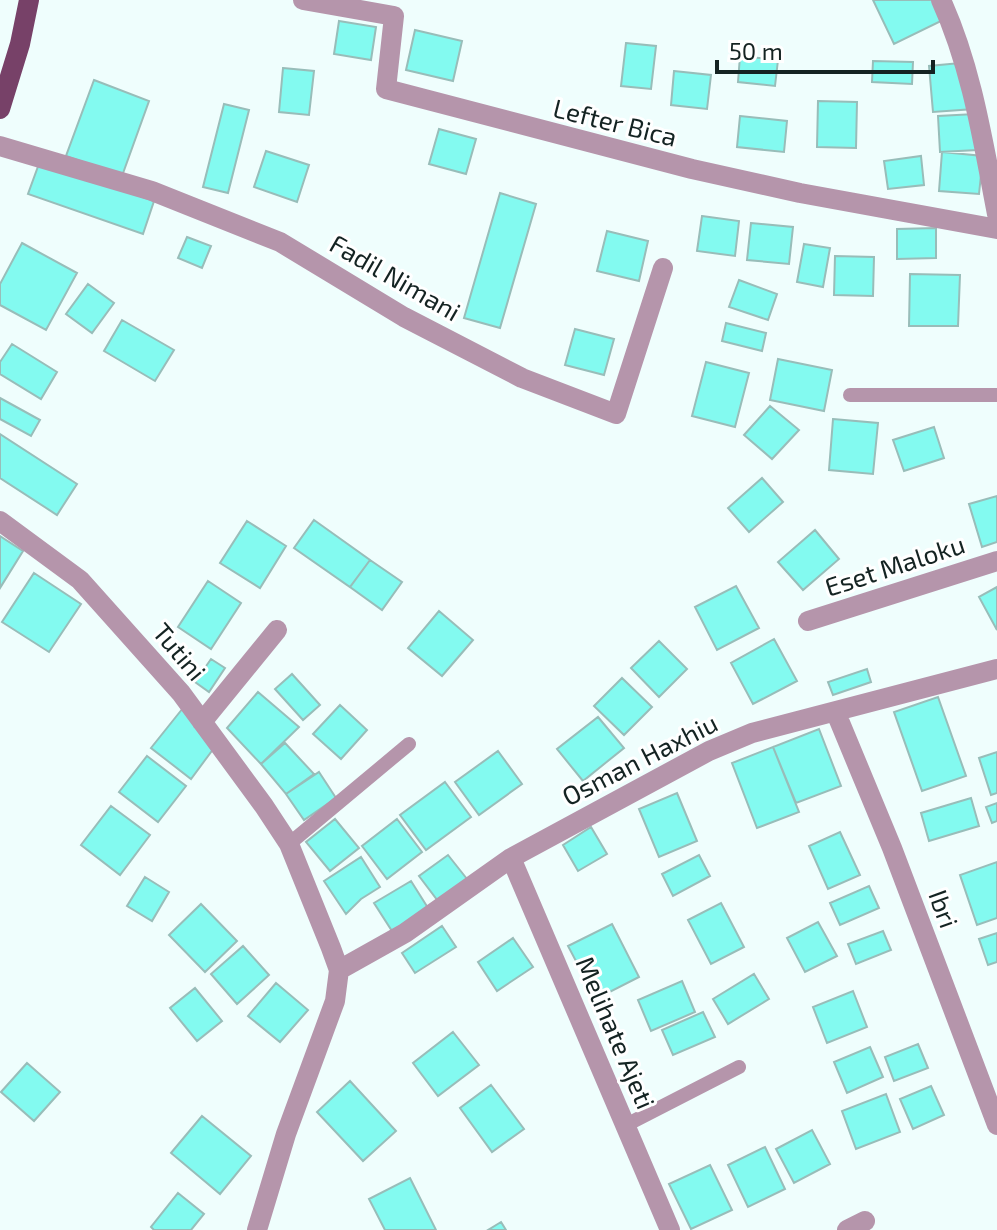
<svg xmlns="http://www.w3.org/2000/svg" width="997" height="1230" font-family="'Exo 2',sans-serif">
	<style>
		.building { fill: #83faf0; stroke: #98bdb9; stroke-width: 2 }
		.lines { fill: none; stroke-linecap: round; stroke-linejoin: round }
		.lane { stroke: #b595ab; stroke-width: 14 }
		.street { stroke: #b595ab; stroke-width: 20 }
		.primary { stroke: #774168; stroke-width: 20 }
		.labels { text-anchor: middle; stroke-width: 6; stroke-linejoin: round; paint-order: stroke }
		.street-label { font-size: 26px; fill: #142322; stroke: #fff }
	</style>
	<rect width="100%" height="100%" fill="#effefd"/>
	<path class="building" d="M873,0H933L943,20L894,44Z
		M339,21L376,27L371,60L334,54Z
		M415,30L462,41L453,81L406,70Z
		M626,43L656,46L651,89L621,86Z
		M740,56L778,60L775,86L738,82Z
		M873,61L913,62L912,84L872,82Z
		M960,63L974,109L933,112L929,66Z
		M283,68L314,71L309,115L279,112Z
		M674,71L711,75L707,109L671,105Z
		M94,80L149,101L122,176L66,156Z
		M818,101L857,102L856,148L817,147Z
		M224,104L249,110L228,193L203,187Z
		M975,114L977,150L940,152L938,116Z
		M740,116L787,121L784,152L737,147Z
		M439,129L476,139L466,174L429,164Z
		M266,151L309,165L297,202L254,187Z
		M942,152L983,156L979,194L939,191Z
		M921,156L924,185L888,189L884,161Z
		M40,161L154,201L143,234L28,194Z
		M500,193L536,204L500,328L464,318Z
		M702,216L739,221L735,256L697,251Z
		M751,223L793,227L789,264L747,260Z
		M936,228V258L897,259V229Z
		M607,231L648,241L639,281L597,271Z
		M187,237L211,246L202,268L178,258Z
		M22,243L77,273L46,330L0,305V284Z
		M804,244L830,248L823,287L797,282Z
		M835,256L874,257L873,296L834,295Z
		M910,274L960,275L958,326H909Z
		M739,280L777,294L768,320L729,307Z
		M88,284L114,303L92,333L66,314Z
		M122,320L174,350L155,381L104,351Z
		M726,323L766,333L762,351L722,341Z
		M575,329L614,339L604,375L565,365Z
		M12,344L57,372L41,399L0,374V362Z
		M778,359L832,370L824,411L770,400Z
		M706,362L749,373L735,427L692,416Z
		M0,398L40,420L31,436L0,419Z
		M770,406L799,430L772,459L744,435Z
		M833,419L878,423L873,474L829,470Z
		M934,427L944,458L904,471L893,440Z
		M0,434L77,484L57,515L0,478Z
		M762,478L783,502L749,532L728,508Z
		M997,496V542L982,547L969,504Z
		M314,520L370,560L350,587L294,548Z
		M247,521L286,546L260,588L220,563Z
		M815,530L839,559L803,590L778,562Z
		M0,536L23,551L0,588Z
		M370,560L402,582L382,610L350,587Z
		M34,573L81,604L49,652L2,622Z
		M208,581L241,603L211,649L178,627Z
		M736,586L759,628L717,650L695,607Z
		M997,587V630L979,597Z
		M439,611L473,640L442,676L408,648Z
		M774,639L797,681L753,704L731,663Z
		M659,641L687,669L659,697L631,668Z
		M211,659L225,668L209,692L195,682Z
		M867,669L871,682L833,695L828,682Z
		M292,674L320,705L303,720L275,689Z
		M622,678L652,707L624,735L594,706Z
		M258,692L299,727L261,764L227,728Z
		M938,697L966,776L922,791L894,712Z
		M340,705L367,730L341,759L313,734Z
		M183,708L214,748L191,779L151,748Z
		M598,717L624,748L583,781L557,749Z
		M819,729L841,786L796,803L773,747Z
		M285,743L314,774L286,794L261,764Z
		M773,747L799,812L757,828L732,763Z
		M498,751L522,784L479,815L455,782Z
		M997,752V793L991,795L979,758Z
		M147,756L186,786L158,822L119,792Z
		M319,772L336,798L304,820L286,794Z
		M445,782L471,817L426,850L400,815Z
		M677,793L697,841L659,857L639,809Z
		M971,798L979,826L929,841L921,813Z
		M997,803V821L992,823L986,807Z
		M111,806L150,835L120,875L81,845Z
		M335,819L359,848L330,871L306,842Z
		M397,819L422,852L387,879L362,846Z
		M591,827L607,854L578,871L563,845Z
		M840,832L860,875L828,889L809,846Z
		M448,855L467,879L438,901L419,876Z
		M699,855L710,876L673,896L662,874Z
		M361,857L380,887L361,899L346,914L324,881Z
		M997,862V918L977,925L960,875Z
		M145,877L169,892L152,921L127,906Z
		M411,881L428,908L392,931L374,903Z
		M869,886L879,908L840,925L830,903Z
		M721,903L744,947L711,964L688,920Z
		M201,904L237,941L205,972L169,935Z
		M818,922L837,956L805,972L787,938Z
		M612,924L639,977L596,999L568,946Z
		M442,926L456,947L415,973L402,953Z
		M883,931L891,950L856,964L848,944Z
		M997,933V962L988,965L979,939Z
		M513,938L533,967L497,991L478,962Z
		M243,946L269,975L237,1004L211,974Z
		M754,974L769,999L728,1024L713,999Z
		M682,981L695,1012L651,1031L638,1000Z
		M276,983L308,1010L280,1042L248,1016Z
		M195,988L222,1021L197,1041L170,1008Z
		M853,991L867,1027L827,1043L813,1007Z
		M703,1012L715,1037L673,1055L662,1030Z
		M453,1032L479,1065L438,1096L413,1063Z
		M918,1044L928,1068L894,1081L885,1057Z
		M870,1047L883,1077L847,1093L834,1062Z
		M27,1063L60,1092L34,1121L1,1092Z
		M350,1081L396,1131L363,1161L317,1112Z
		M491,1085L524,1129L492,1152L460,1108Z
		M931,1086L944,1115L913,1129L900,1099Z
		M886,1094L900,1132L856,1149L842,1111Z
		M202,1116L251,1156L220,1194L171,1153Z
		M812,1130L830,1164L794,1183L776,1149Z
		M765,1147L785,1189L748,1207L728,1165Z
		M710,1165L732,1210L691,1229L669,1184Z
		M410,1178L436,1230H385L369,1199Z
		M178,1193L204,1214L191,1230H154L151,1227Z
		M501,1222L506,1230H488Z"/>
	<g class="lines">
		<path class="lane" d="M850,395H997
			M289,844L409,744
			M626,1125L739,1067"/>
		<path class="street" d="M303,0L394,16L386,89L692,169L800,193L997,229
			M941,0C972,68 983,142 997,214
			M0,146L152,191L280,242L404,317L522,378L616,414L663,268
			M0,521L80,580L181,693L264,806L289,844L331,948L339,970L335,1001L286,1134L257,1230
			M808,621L997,561
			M836,713L892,848L997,1125
			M202,722L277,630
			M511,858L670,1230
			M339,970L405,933L511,858L709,751L752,733L997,669
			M847,1230L865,1221"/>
		<path class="primary" d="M0,109L20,44L29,0"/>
	</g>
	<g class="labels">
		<g class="street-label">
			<text transform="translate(615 123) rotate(14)" y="9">Lefter Bica</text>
			<text transform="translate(395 278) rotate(30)" y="9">Fadil Nimani</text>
			<text transform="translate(895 566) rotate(-18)" y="9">Eset Maloku</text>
			<text transform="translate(179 652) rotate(50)" y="9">Tutini</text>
			<text transform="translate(640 760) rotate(-27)" y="9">Osman Haxhiu</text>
			<text transform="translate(943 909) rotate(70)" y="9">Ibri</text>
			<text transform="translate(615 1033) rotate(67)" y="9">Melihate Ajeti</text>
		</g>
	</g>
	<path d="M717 60v12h216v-12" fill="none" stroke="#142322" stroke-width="4"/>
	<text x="729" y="60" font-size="24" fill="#142322" stroke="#ffffff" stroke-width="6" paint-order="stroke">50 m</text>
</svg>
